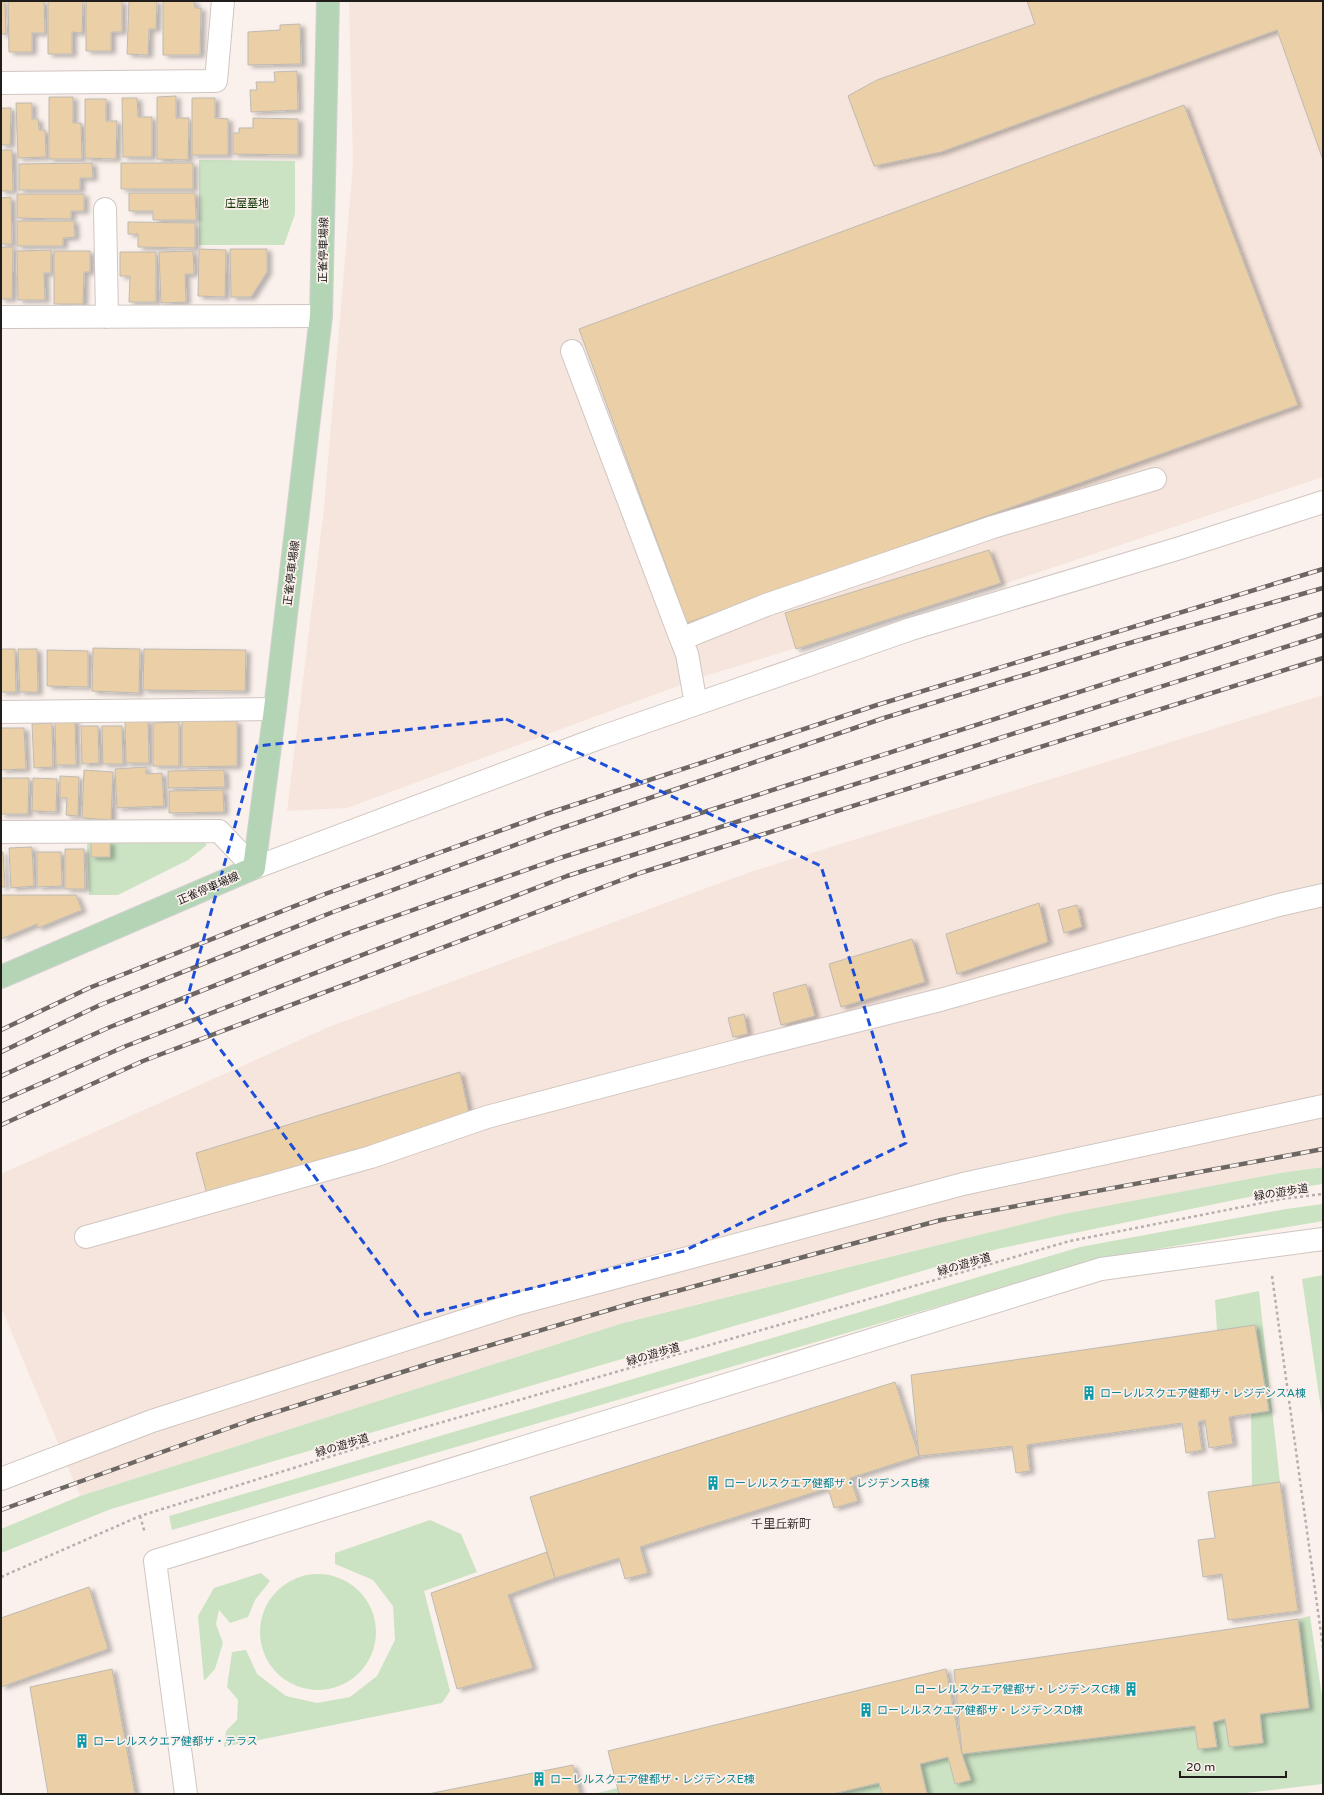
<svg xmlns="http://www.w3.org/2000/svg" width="1324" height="1795" font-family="'Varela Round','Noto Sans JP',sans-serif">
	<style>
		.built { fill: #f6e5dc }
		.green { fill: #cbe3c3 }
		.building { fill: #eacfa7; stroke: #bfbab2; filter: url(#shadow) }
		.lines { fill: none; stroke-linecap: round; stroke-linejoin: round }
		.minor-casing { stroke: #d0c6c1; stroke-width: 24 }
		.major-casing { stroke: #d2d2d1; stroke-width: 24 }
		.path { stroke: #b7afab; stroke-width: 2.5; stroke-dasharray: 3 3; stroke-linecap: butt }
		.minor { stroke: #fff; stroke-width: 22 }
		.major { stroke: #b4d5b5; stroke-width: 22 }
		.rail-casing { stroke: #6d6764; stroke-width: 4.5 }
		.rail { stroke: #fbf1ec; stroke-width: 3; stroke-dasharray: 9; stroke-linecap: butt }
		.marked { fill: none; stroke: #1d4ed8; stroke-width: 3; stroke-dasharray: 8 5; stroke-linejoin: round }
		.labels { text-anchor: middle; stroke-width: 3.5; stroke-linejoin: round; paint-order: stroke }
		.park-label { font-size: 11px; fill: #0f3400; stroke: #fbf1ec }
		.street-label { font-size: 11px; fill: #201d1b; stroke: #fbf1ec }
		.culture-label { font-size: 11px; fill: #0d838f; stroke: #fbf1ec; text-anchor: start }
		.neighbourhood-label { font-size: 12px; fill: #3c3531; stroke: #fbf1ec }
	</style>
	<defs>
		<filter id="shadow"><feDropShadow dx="4.5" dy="2.5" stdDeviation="2" flood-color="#0004"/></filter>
	</defs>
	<rect width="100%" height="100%" fill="#fbf1ec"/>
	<path class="built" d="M349,1H1323V477L998,586L705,676L347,808L287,811L324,508L353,164Z
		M1323,695V1167L1280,1173L1063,1214L629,1321L80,1496L1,1307V1174L331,1026L750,872Z"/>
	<path class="green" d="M199,160L295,161V214L284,245H199Z
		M198,838L207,845L188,860L118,895H89L87,843Z
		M1323,1167V1184L1283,1190L997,1249L111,1509L1,1553V1529L80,1496L623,1323L1063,1214L1280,1173Z
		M1323,1204V1221L1104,1258L172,1530L169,1516L1080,1247L1286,1209Z
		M1323,1275V1423L1302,1279Z
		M1259,1291L1280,1482L1252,1486L1251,1414L1269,1411L1255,1326L1217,1331L1215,1300Z
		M430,1520L461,1534L477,1572L424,1591L450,1691L442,1703L224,1747L226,1731L237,1720L238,1700L227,1687L232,1652L246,1650L257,1674L286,1696L317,1703L350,1697L377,1676L395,1640L393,1606L373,1580L335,1564V1553Z
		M261,1573L270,1581L255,1600L248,1617L230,1623L219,1610L216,1624L223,1643L215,1669L204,1681L198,1616L214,1588Z
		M260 1632a58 58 0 1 1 116 0a58 58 0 1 1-116 0Z
		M1310,1616L1323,1703V1784L1237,1794H927L920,1764L948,1757L955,1784L962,1754L1195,1726L1198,1749L1216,1747L1213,1722L1225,1719L1263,1743L1260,1714L1309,1708L1298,1619Z
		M879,1783L882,1794H832Z
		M617,1788L619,1794H594Z"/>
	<path class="building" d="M1,1H5L6,34H1Z
		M8,1H44L45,33H32V52H9Z
		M48,1H83L82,33L72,32V54H48Z
		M86,1H122V32H111V51H86Z
		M129,1H157L156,29H149L148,55L127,54Z
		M163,1H194L195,8H201L200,55H163Z
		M1027,1H1323V160L1277,30L941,152L874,166L848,96L877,80L1035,24Z
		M300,24L301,64L248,65V32L280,30V25Z
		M297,71L298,110L251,112L250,90H257L256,82H275L274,72Z
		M176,96V118H189L188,160L157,159V97Z
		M49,97H73V123H81L82,159H49Z
		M122,98H137L138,117H152V157H123Z
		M192,98H215V118L228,119V155H192Z
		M85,99H106V121H117L116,159L85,158Z
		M16,103H32V119H38L39,130H45L46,157L18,158Z
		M1184,105L1298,405L687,623L579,329Z
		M1,108H11L10,145H1Z
		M253,118L298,119V155L233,154V133H239V128H253Z
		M1,150H12L13,191H1Z
		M92,163L93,178H80V190H19V164Z
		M121,163H193V189H121Z
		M129,193H195L196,220H153V211H129Z
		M17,194H84V211H71V219L17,218Z
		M11,197L12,244H1V198Z
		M17,221H74L75,237L63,238V246H17Z
		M128,222L195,223V248L138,247V234H128Z
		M1,247H13L12,299H1Z
		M199,249L226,250L225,297L198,296Z
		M230,249H267V272L251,297H231Z
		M51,250V273H44L45,300H18L17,251Z
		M54,251H90V272H84L83,304H54Z
		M193,251L194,274H185L186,302L161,303L159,252Z
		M120,252H156V302H129L130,276H120Z
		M989,550L1001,583L796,649L785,613Z
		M93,648L140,649L139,693L92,691Z
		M1,649H15L16,692H1Z
		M18,649H37L38,692H20Z
		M144,649L246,650L245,691L143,690Z
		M47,650L88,651V687L47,686Z
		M55,720H75L76,765H56Z
		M125,720H148L149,763H126Z
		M182,721H237V766L182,767Z
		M179,722V766H153V723Z
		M52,723L53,767L34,768L32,724Z
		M81,726H98L99,763L82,764Z
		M102,726H122L123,764H103Z
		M1,728H24L26,769L1,770Z
		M146,767V774L162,773L164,806L117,808L115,769Z
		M84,770L113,772L111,820L82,818Z
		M224,770L225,787L168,788V771Z
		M60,776L79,777L78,816L66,815L67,798H60Z
		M1,778H29L28,814H1Z
		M33,778L57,779L56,812L32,811Z
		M223,790L224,812L169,813V791Z
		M91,842H110V857H91Z
		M32,847L34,886L11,888L9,848Z
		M65,849H84L85,889H65Z
		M1,852H3L5,887H1Z
		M37,852H61L62,886L37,887Z
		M1,895H76L82,910L38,928L37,924L1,939Z
		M1039,903L1048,942L957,974L946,934Z
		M1077,905L1082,927L1064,933L1058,910Z
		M912,939L925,982L841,1007L829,964Z
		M806,984L815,1016L781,1025L773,993Z
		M744,1014L748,1034L733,1037L728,1018Z
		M460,1072L470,1118L208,1198L196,1153Z
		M1255,1325L1269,1411L1229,1417L1233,1444L1209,1448L1205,1420L1198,1422L1202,1450L1186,1453L1182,1423L1027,1445L1030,1471L1016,1473L1012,1446L919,1456L911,1375Z
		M895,1382L919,1456L850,1478L858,1501L834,1508L828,1488L640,1547L648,1573L625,1579L619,1558L555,1578L530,1497Z
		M1280,1482L1298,1611L1228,1620L1222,1574L1203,1577L1198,1540L1215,1538L1208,1492Z
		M547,1552L555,1578L508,1595L533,1668L457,1689L431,1593Z
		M89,1587L108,1649L1,1687V1618Z
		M1298,1619L1309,1708L1260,1714L1263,1743L1229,1747L1225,1719L1213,1722L1217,1747L1198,1749L1195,1726L962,1754L954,1670Z
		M112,1669L135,1794H48L30,1687Z
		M946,1669L962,1754L971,1780L955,1784L948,1757L920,1764L927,1794H882L879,1783L832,1794H619L608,1751Z
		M573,1765L580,1794H428Z"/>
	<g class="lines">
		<defs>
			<path id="minor" d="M1,83L216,81L223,1
				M105,209L107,317
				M1,317L321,316
				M572,351L681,639L766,605L993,527L1155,479
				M681,639L687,654L696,704
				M1,712L275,709
				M1,832L219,831L254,868L599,738L911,629L1180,548L1323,502
				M86,1237L371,1157L487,1117L729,1053L940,1000L1279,905L1323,895
				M1,1479L152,1421L513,1305L963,1184L1323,1106
				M186,1794L155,1561L1101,1269L1323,1239"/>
			<path id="major" d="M1,977L254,868L275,709L321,316L328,1"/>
		</defs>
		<use href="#minor" class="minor-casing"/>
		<use href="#major" class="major-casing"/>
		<path class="path" d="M1272,1276L1323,1648
			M140,1516L145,1533
			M1,1577L140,1516L415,1430L1070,1241L1282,1199L1323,1194"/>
		<use href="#minor" class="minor"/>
		<use href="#major" class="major"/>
		<defs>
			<path id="rail" d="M1,1030L89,988L325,894L546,814L877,705L1323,569
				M1,1052L100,1005L333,912L553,831L884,718L1119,646L1323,588
				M1,1076L110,1027L345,934L560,858L1323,614
				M1,1101L126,1046L567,876L1323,635
				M1,1125L143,1061L640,873L1323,658
				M1,1510L254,1419L434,1362L636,1302L941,1220L1323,1149"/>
		</defs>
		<use href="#rail" class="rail-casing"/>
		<use href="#rail" class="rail"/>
	</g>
	<path class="marked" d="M506,719L821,866L906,1143L684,1251L418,1316L186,1003L257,746Z"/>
	<defs>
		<symbol id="building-bare" viewBox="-9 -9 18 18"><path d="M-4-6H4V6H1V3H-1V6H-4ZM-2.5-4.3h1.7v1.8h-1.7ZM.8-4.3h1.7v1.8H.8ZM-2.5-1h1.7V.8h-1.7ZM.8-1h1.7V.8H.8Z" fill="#0f9aa8" stroke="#fbf1ec" stroke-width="2.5" paint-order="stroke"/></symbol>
	</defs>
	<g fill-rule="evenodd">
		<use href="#building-bare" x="1079" y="1383" width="20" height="20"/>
		<use href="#building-bare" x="703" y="1473" width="20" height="20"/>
		<use href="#building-bare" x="1121" y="1679" width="20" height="20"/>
		<use href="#building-bare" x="856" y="1700" width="20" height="20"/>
		<use href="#building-bare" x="72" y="1731" width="20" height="20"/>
		<use href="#building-bare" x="529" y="1769" width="20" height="20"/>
	</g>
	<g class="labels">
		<g class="park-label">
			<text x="247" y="207">庄屋墓地</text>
		</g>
		<g class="street-label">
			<text transform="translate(323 250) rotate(-89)" y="4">正雀停車場線</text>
			<text transform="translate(291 573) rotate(-83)" y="4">正雀停車場線</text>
			<text transform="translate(208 888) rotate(-23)" y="4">正雀停車場線</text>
			<text transform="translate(1281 1192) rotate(-9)" y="4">緑の遊歩道</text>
			<text transform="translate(964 1264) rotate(-16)" y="4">緑の遊歩道</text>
			<text transform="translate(653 1354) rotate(-16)" y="4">緑の遊歩道</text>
			<text transform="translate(342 1445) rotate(-17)" y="4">緑の遊歩道</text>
		</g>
		<g class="culture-label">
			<text x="1100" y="1397">ローレルスクエア健都ザ・レジデンスA棟</text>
			<text x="724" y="1487">ローレルスクエア健都ザ・レジデンスB棟</text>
			<text x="1120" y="1693" text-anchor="end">ローレルスクエア健都ザ・レジデンスC棟</text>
			<text x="877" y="1714">ローレルスクエア健都ザ・レジデンスD棟</text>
			<text x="93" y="1745">ローレルスクエア健都ザ・テラス</text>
			<text x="550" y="1783">ローレルスクエア健都ザ・レジデンスE棟</text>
		</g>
		<g class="neighbourhood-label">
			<text x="781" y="1528">千里丘新町</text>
		</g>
	</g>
	<rect width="1324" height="1795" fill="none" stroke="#201d1b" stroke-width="4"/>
	<path d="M1180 1771v6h106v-6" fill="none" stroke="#201d1b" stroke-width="2"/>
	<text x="1186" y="1771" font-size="12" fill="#201d1b" stroke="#fbf1ec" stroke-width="3" paint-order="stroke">20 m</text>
</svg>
